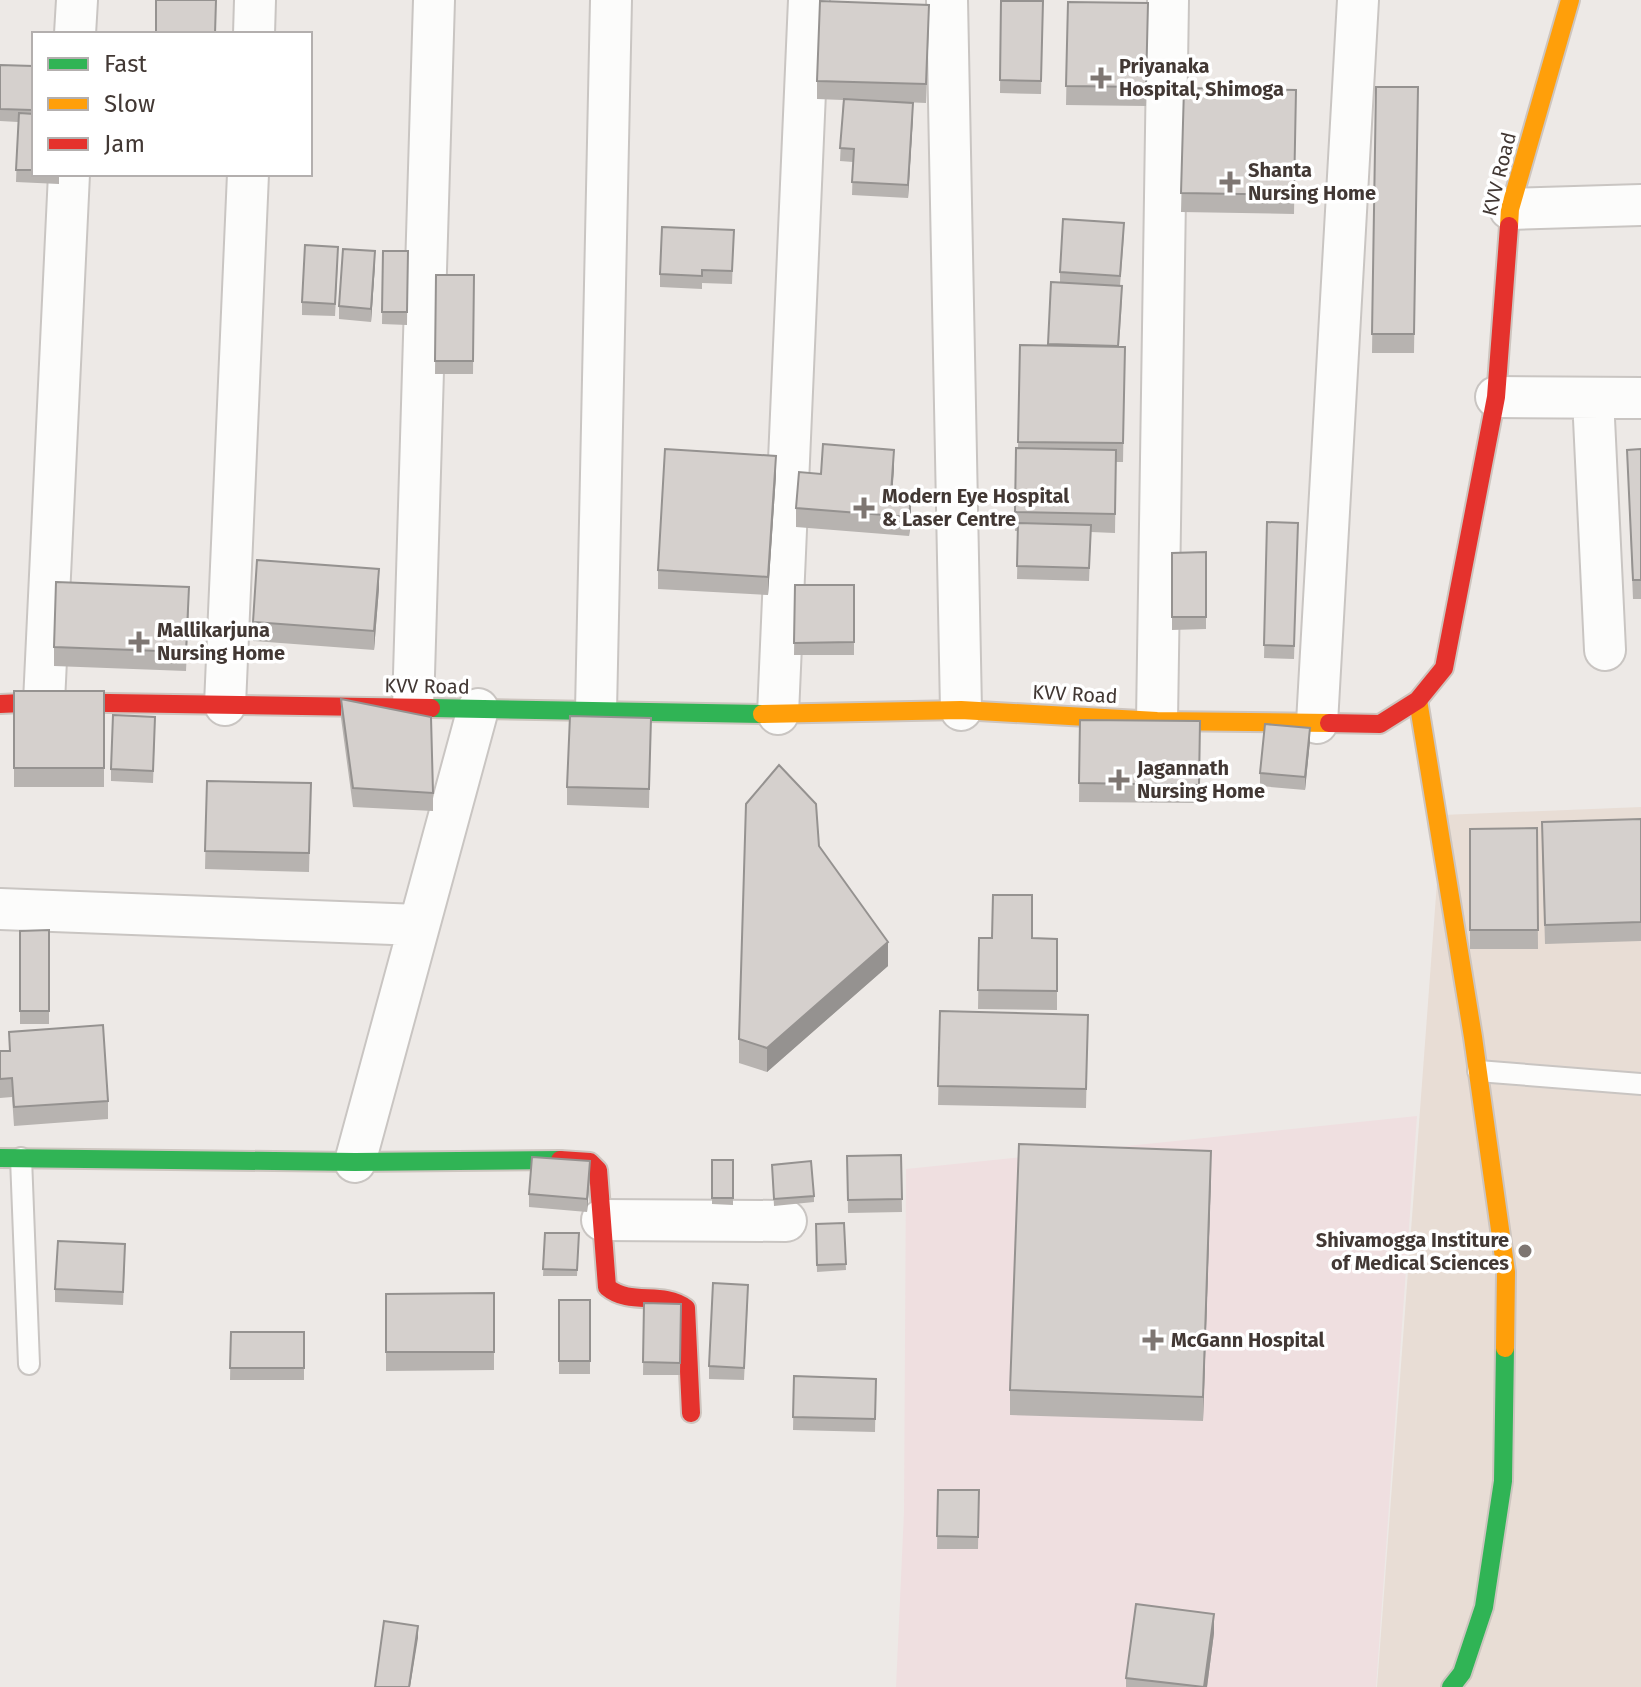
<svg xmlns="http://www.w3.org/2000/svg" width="1641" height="1687" font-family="'Fira Sans',sans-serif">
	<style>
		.education { fill: #e8ddd5 }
		.medical { fill: #efdfe0 }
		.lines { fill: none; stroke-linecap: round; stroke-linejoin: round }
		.lane-casing { stroke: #c9c5c2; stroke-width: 24 }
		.street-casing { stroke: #c9c5c2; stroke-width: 44 }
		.fast-casing { stroke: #cdc5bf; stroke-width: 22 }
		.slow-casing { stroke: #cdc5bf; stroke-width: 22 }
		.jam-casing { stroke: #cdc5bf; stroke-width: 22 }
		.lane { stroke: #fcfcfb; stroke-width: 20 }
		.street { stroke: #fcfcfb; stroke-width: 40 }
		.fast { stroke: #30b455; stroke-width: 18 }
		.slow { stroke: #ff9f0a; stroke-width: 18 }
		.jam { stroke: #e5322d; stroke-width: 18 }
		.wall { fill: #b7b3b0 }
		.shaded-wall { fill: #959290 }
		.building { fill: #d5d0cd; stroke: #959290; stroke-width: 2 }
		.poi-dot { fill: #7e7672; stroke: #fff; stroke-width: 3 }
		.labels { text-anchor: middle; stroke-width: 7; stroke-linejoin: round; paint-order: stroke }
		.poi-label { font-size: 20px; font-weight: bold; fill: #423834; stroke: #fff; text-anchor: start }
		.street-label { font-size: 20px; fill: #423834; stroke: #fff }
	</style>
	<rect width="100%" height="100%" fill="#ede9e6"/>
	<path class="education" d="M1641,807V1687H1377L1442,815Z"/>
	<path class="medical" d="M1417,1116L1376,1687H896L904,1512L906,1169Z"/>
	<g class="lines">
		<defs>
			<path id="lane" d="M1478,1071L1641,1084
				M21,1158L29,1364"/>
			<path id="street" d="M947,0L961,710
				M75,34L77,0
				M254,34L255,0
				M1510,209L1641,205
				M1496,397L1641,398
				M1593,398L1605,650
				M44,702L69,174
				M225,705L248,174
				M413,708L434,0
				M596,711L611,0
				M778,714L809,0
				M1157,721L1168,0
				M1317,723L1358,0
				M0,909L419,925
				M355,1162L478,709
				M602,1220L786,1221"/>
			<path id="fast" d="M431,708L762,714
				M0,1158L355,1162L560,1160
				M1451,1687L1462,1673L1484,1607L1503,1481L1505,1348"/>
			<path id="slow" d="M1509,226L1510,209L1570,0
				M1418,700L1473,1037L1506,1272L1505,1348
				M762,714L961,710L1157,721L1329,723"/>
			<path id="jam" d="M0,704L44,702L431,708
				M1329,723L1380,724L1418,700L1444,668L1496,397L1509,226
				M560,1160L590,1162L598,1170L607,1287C631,1307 661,1290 686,1308L691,1413"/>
		</defs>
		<use href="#lane" class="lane-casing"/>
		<use href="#street" class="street-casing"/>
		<use href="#fast" class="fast-casing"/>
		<use href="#slow" class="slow-casing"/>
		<use href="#jam" class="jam-casing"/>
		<use href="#lane" class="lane"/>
		<use href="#street" class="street"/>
		<use href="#fast" class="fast"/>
		<use href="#slow" class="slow"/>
		<use href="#jam" class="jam"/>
	</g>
	<path class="wall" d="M1001,1H1043L1041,94L1000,93Z
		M1068,2L1148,3L1146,106L1066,105Z
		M929,24L926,103L903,102L913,116L908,198L852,195L853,162L840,161L843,100L817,99V81Z
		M0,65L33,66L32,113L34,114V174H59V184L16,182L18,122L0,121Z
		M1376,87H1418L1414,353H1372Z
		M1184,88L1296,90L1294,214L1181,212Z
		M734,230L732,284L702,283V289L660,287V274Z
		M1124,235L1120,286L1122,299L1119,346L1125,347L1123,462H1116L1115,533L1091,532L1089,581L1017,579L1018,531H1015L1016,448H1018L1020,345H1048L1060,282V272Z
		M383,251H408L407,325L382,324Z
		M338,260L335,316L302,315V302Z
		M375,264L371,322L339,319V306Z
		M436,275H474L473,374H435Z
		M1641,449V599H1633L1627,450Z
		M894,468L892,493L911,514L909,536L796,527V508L821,474Z
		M776,475L768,595L658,589V570Z
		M1267,522L1298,523L1294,659L1264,658Z
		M1206,552V629L1172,630V553Z
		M795,585H854V655H794Z
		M379,588L374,650L253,641V622Z
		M189,606L186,671L54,666V647Z
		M14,691H104V787H14Z
		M341,699L433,793V811L353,807L341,718Z
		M651,718L649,808L567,805V787Z
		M1080,720L1200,721L1199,803L1079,802Z
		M155,730L153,783L111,781V769Z
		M1310,741L1305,790L1260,786V773Z
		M207,781L311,783L309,872L205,869Z
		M1641,819V941L1545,944L1542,841Z
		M1537,828L1538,949H1470V829Z
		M819,846L888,966L767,1072L739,1063V1039Z
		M49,930V1024H20V931Z
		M979,938L1057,939V1010L978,1009Z
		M940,1011L1088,1015L1086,1108L938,1105Z
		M9,1032L108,1101V1119L14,1126L12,1097L0,1098V1051H9Z
		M901,1155L902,1212L848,1213L847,1156Z
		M712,1160H733V1205L712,1204Z
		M772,1171L814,1196V1202L774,1206Z
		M590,1174L587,1212L529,1207V1194Z
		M1211,1175L1203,1421L1010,1415V1390Z
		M844,1223L846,1270L817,1272L816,1224Z
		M545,1233H579L577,1276H543Z
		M125,1257L123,1305L55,1302V1289Z
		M494,1293V1370L386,1371V1294Z
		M748,1298L744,1380L709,1379V1366Z
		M559,1300H590V1374H559Z
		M644,1303L681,1304L680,1375H643Z
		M231,1332H304V1380H230Z
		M794,1376L876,1379L875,1432L793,1430Z
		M938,1490H979L978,1549H937Z
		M1214,1633L1207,1687H1126V1678Z"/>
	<path class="shaded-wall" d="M913,103V116L908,198V185Z
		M375,251V264L371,322V309Z
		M894,450V468L891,512V493Z
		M776,456V475L768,595V577Z
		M911,495V514L909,536V517Z
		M379,569V588L374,650V631Z
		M1310,728V741L1305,790V777Z
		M888,942V966L767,1072V1048Z
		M1211,1151V1175L1203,1421V1397Z
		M590,1161V1174L587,1212V1199Z
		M1214,1614V1633L1207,1687H1204Z
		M418,1626V1638L410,1687H409Z"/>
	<path class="building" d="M156,0H216L215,34H156Z
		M820,1L929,5L926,84L817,81Z
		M1001,1H1043L1041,81L1000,80Z
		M1068,2L1148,3L1146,87L1066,86Z
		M0,65L33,66L32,110L0,109Z
		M1376,87H1418L1414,334H1372Z
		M1184,88L1296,90L1294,195L1181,193Z
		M844,99L913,103L908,185L852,182L854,149L840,148Z
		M19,113L34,114V170H16Z
		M1063,219L1124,223L1120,276L1060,272Z
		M662,227L734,230L732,271L702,270V276L660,274Z
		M305,245L338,247L335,304L302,302Z
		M343,249L375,251L371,309L339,306Z
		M383,251H408L407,312H382Z
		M436,275H474L473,361H435Z
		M1051,282L1122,286L1118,346L1048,344Z
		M1020,345L1125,347L1123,443L1018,442Z
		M823,444L894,450L891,493L911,495L909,517L796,508L799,472L821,474Z
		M1016,448L1116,450L1115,514L1015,512Z
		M665,449L776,456L768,577L658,570Z
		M1641,449V580H1633L1627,450Z
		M1267,522L1298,523L1294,646L1264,645Z
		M1018,523L1091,525L1089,568L1017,566Z
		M1206,552V617H1172V553Z
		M257,560L379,569L374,631L253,622Z
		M56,582L189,587L186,652L54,647Z
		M795,585H854V642L794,643Z
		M14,691H104V768H14Z
		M341,699L431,717L433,793L353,788Z
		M113,715L155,717L153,771L111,769Z
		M570,716L651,718L649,789L567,787Z
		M1080,720L1200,721L1199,785L1079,783Z
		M1265,724L1310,728L1305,777L1260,773Z
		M779,765L816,804L819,846L888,942L767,1048L739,1039L746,804Z
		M207,781L311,783L309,853L205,851Z
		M1641,819V922L1545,925L1542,822Z
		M1537,828L1538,930H1470V829Z
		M993,895H1032V938L1057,939V991L978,990L979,938H992Z
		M49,930V1011H20V931Z
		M940,1011L1088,1015L1086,1089L938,1086Z
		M103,1025L108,1101L14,1107L12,1078L0,1079V1051H10L9,1032Z
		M1019,1144L1211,1151L1203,1397L1010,1390Z
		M901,1155L902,1199L848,1200L847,1156Z
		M532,1157L590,1161L587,1199L529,1194Z
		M712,1160H733V1198H712Z
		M811,1161L814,1196L774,1199L772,1165Z
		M844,1223L846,1264L817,1265L816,1224Z
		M545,1233H579L577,1270L543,1269Z
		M58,1241L125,1244L123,1292L55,1289Z
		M713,1283L748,1285L744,1368L709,1366Z
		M494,1293V1352H386V1294Z
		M559,1300H590V1361H559Z
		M644,1303L681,1304L680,1363L643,1362Z
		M231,1332H304V1368H230Z
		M794,1376L876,1379L875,1419L793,1417Z
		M938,1490H979L978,1537L937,1536Z
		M1136,1604L1214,1614L1204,1687L1126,1678Z
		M384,1621L418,1626L409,1687H375Z"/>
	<g class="poi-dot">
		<path d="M1097 66h8v8h8v8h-8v8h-8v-8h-8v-8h8z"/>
		<path d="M1226 170h8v8h8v8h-8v8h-8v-8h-8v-8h8z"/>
		<path d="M860 496h8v8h8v8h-8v8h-8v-8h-8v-8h8z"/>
		<path d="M135 630h8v8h8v8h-8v8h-8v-8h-8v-8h8z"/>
		<path d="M1115 768h8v8h8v8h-8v8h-8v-8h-8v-8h8z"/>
		<circle cx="1525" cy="1251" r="8"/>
		<path d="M1149 1328h8v8h8v8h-8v8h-8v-8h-8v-8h8z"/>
	</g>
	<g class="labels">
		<g class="poi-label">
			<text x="1119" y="73">Priyanaka<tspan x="1119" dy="23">Hospital, Shimoga</tspan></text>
			<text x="1248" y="177">Shanta<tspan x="1248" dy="23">Nursing Home</tspan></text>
			<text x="882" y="503">Modern Eye Hospital<tspan x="882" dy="23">&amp; Laser Centre</tspan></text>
			<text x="157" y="637">Mallikarjuna<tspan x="157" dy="23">Nursing Home</tspan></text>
			<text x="1137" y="775">Jagannath<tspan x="1137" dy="23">Nursing Home</tspan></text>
			<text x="1509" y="1247" text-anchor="end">Shivamogga Institure<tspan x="1509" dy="23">of Medical Sciences</tspan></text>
			<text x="1171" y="1347">McGann Hospital</text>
		</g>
		<g class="street-label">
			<text transform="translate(1499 174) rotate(-76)" y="7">KVV Road</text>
			<text transform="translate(427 686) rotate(1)" y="7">KVV Road</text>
			<text transform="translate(1075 694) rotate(3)" y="7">KVV Road</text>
		</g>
	</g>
	<rect x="32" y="32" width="280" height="144" fill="#ffffff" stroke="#b3afae" stroke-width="2"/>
	<rect x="48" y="58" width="40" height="12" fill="#30b455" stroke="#b3afae" stroke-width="2"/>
	<text x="104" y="72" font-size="24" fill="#423834">Fast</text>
	<rect x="48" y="98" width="40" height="12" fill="#ff9f0a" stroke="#b3afae" stroke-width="2"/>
	<text x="104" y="112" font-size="24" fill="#423834">Slow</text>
	<rect x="48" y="138" width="40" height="12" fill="#e5322d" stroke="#b3afae" stroke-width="2"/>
	<text x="104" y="152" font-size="24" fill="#423834">Jam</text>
</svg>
